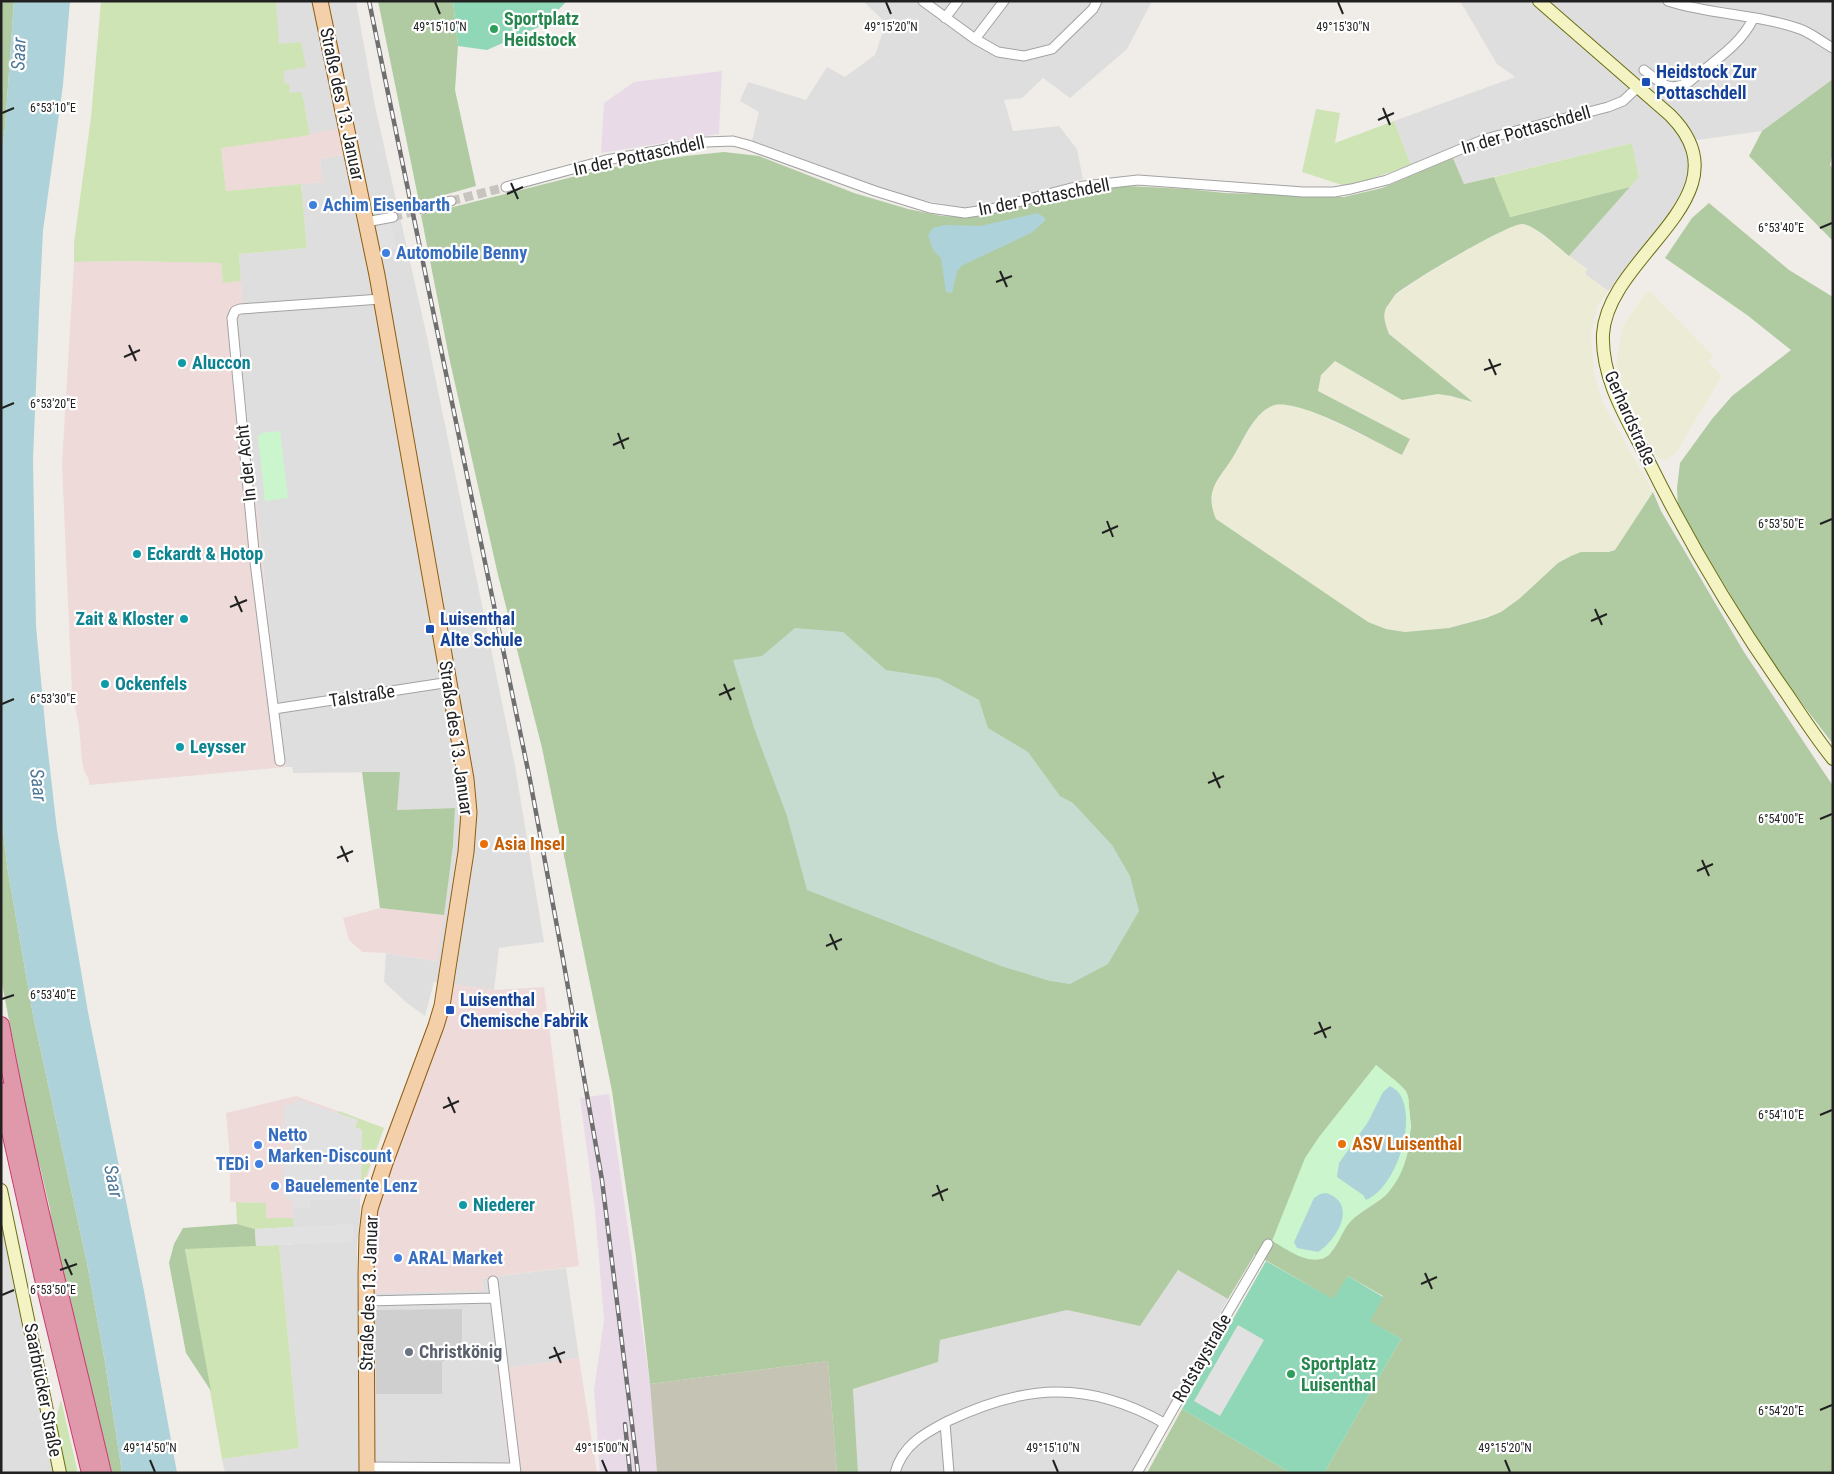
<svg xmlns="http://www.w3.org/2000/svg" width="1834" height="1474" font-family="'Roboto Condensed',sans-serif">
	<style>
		.residential { fill: #dfdede }
		.commercial { fill: #efdada }
		.industrial { fill: #e8dbe7 }
		.religious { fill: #cfcfcf }
		.construction { fill: #c4c3b4 }
		.farmland { fill: #ececd6 }
		.grass { fill: #cfe4b4 }
		.forest { fill: #b0cba1; fill-rule: evenodd }
		.wetland { fill: #c7dcd1 }
		.park { fill: #cbf5cc }
		.pitch { fill: #8fd7b7 }
		.parking { fill: #e1e1e1 }
		.water { fill: #aed2d9 }
		.lines { fill: none; stroke-linecap: round; stroke-linejoin: round }
		.street-tunnel { stroke: #c7c4c0; stroke-width: 9; stroke-dasharray: 9 4.5; stroke-linecap: butt }
		.street-casing { stroke: #a2a2a2; stroke-width: 11 }
		.secondary-casing { stroke: #6a6f11; stroke-width: 14 }
		.primary-casing { stroke: #8e5d10; stroke-width: 17 }
		.highway-casing { stroke: #ca3a73; stroke-width: 18 }
		.street { stroke: #fff; stroke-width: 9 }
		.secondary { stroke: #f4f3c3; stroke-width: 12 }
		.primary { stroke: #f3cfaa; stroke-width: 15 }
		.highway { stroke: #df99aa; stroke-width: 16 }
		.rail-casing { stroke: #6f6f6f; stroke-width: 4.5 }
		.rail { stroke: #fff; stroke-width: 2.5; stroke-dasharray: 8; stroke-linecap: butt }
		.ticks { fill: none; stroke: #212121; stroke-width: 2 }
		.leisure-dot { fill: #2e9e5b; stroke: #fff; stroke-width: 2 }
		.transit-dot { fill: #1a4fb4; stroke: #fff; stroke-width: 2 }
		.shop-dot { fill: #3f7fe0; stroke: #fff; stroke-width: 2 }
		.culture-dot { fill: #0f9aa8; stroke: #fff; stroke-width: 2 }
		.food-dot { fill: #e8710a; stroke: #fff; stroke-width: 2 }
		.worship-dot { fill: #6b7280; stroke: #fff; stroke-width: 2 }
		.labels { text-anchor: middle; stroke-width: 4.5; stroke-linejoin: round; paint-order: stroke }
		.leisure-label { font-size: 18px; font-weight: bold; fill: #27864d; stroke: #fff; text-anchor: start }
		.transit-label { font-size: 18px; font-weight: bold; fill: #164399; stroke: #fff; text-anchor: start }
		.street-label { font-size: 18px; fill: #212121; stroke: #fff }
		.shop-label { font-size: 18px; font-weight: bold; fill: #366cbe; stroke: #fff; text-anchor: start }
		.culture-label { font-size: 18px; font-weight: bold; fill: #0d838f; stroke: #fff; text-anchor: start }
		.food-label { font-size: 18px; font-weight: bold; fill: #c56008; stroke: #fff; text-anchor: start }
		.worship-label { font-size: 18px; font-weight: bold; fill: #5b616d; stroke: #fff; text-anchor: start }
		.water-label { font-size: 19px; font-style: italic; fill: #4f7898; stroke: #fff }
		.ticks-label { font-size: 12px; text-anchor: middle; fill: #212121; stroke: #fff; stroke-width: 4.5; stroke-linejoin: round; paint-order: stroke }
	</style>
	<rect width="100%" height="100%" fill="#f0ede8"/>
	<path class="residential" d="M222,1H356L375,106L427,337L515,766L544,942L499,948L494,990L434,982L425,1016L407,1003L384,982L386,953L436,961L453,846L455,808L396,810L399,772L293,773L292,767H286L269,626L262,554L237,321L238,317L243,314L239,254L307,248L301,184L323,182L320,159L343,155L338,130L310,135L304,102L229,75Z
		M863,1H1152L1127,49L1070,98L1043,78L1022,98L1004,100L1013,131L1059,126L1077,149L1083,179L988,206L964,208L902,196L752,141L759,112L740,101L748,82L806,100L827,67L845,77L875,55L886,23Z
		M1460,1H1833V79L1762,131L1683,142L1688,159L1689,176L1687,203L1608,291L1585,274L1587,269L1569,256L1639,177L1632,143L1464,184L1450,150L1411,165L1394,121L1515,77L1497,64Z
		M360,1198V1217L357,1245V1293L483,1291L482,1278L566,1268L579,1358L498,1369L509,1462H437V1473H225L222,1459L299,1448L279,1245H293V1208L311,1200Z
		M1,1218L53,1467L54,1473H1Z
		M1178,1270L1228,1299L1132,1473H858L853,1389L938,1362L940,1340L1067,1310L1140,1326Z"/>
	<path class="commercial" d="M338,129L343,155L320,159L323,182L226,191L221,148Z
		M124,261L221,263L223,283L241,281L243,314L238,317L237,321L262,554L269,626L286,767L89,785V780L84,770L82,761L79,726L72,693L62,464L74,262Z
		M380,908L444,915L437,961L386,953L362,952L349,940L343,918Z
		M451,984L494,990L544,987L579,1266L482,1278L483,1291L372,1293L375,1214Z
		M296,1096L384,1128L360,1198L311,1200V1208H293V1218H266V1203L230,1202V1158L226,1113Z
		M579,1358L597,1473H437V1462H508L497,1369Z"/>
	<path class="industrial" d="M722,71L719,134L601,153L604,103L634,82Z
		M609,1094L650,1384L657,1473H600L594,1390L604,1320L595,1211L580,1098Z"/>
	<path class="religious" d="M462,1309V1358L442,1361V1394H376L375,1310Z"/>
	<path class="construction" d="M828,1361L837,1473H657L650,1384Z"/>
	<path class="farmland" d="M1522,224L1531,227L1587,269L1585,274L1608,291L1597,307L1591,334L1594,374L1603,403L1653,492L1615,550L1609,552H1581L1558,563L1519,599L1501,612L1449,628L1405,632L1386,629L1368,622L1216,519L1211,506L1212,491L1258,415L1272,406L1286,404L1311,411L1403,455L1410,439L1318,391L1321,375L1335,361L1402,400L1438,394L1472,401L1389,334L1384,321L1385,310L1396,295L1424,276L1486,239L1513,225Z
		M1650,291L1713,356L1709,362L1722,376L1676,453L1665,461L1657,457L1627,404L1616,364L1623,325L1645,294Z"/>
	<path class="grass" d="M101,1H276L279,44L301,42L306,67L283,71L285,84L289,83L290,93L301,92L304,102L310,135L221,148L226,191L301,184L307,248L239,254L241,281L223,283L221,263L124,261L74,262V243L91,117Z
		M1316,109L1340,113L1335,143L1394,121L1411,165L1348,187L1302,172Z
		M1632,143L1639,177L1630,187L1509,217L1494,177Z
		M339,1111L384,1128L362,1187L360,1188L356,1186L354,1183H361L362,1130L355,1127L358,1120L338,1113Z
		M236,1202L266,1203V1218H293V1227L255,1229L237,1224Z
		M279,1245L299,1448L222,1459L185,1248Z
		M61,1400L77,1469L76,1473H64L56,1430V1418Z"/>
	<path class="forest" d="M1,1H14L5,128L1,155Z
		M378,1H453L458,46L455,90L476,186L419,202Z
		M1833,79V153L1830,165L1833,169V241L1749,156L1762,131Z
		M724,152L759,156L854,193L908,209L942,216L976,217L1088,191L1128,186L1187,189L1225,193L1344,197L1382,188L1453,158L1464,184L1494,177L1510,217L1630,187L1569,256C1558,247 1535,225 1522,224C1509,223 1406,284 1395,295C1392,299 1389,304 1386,308C1382,317 1386,325 1389,334L1473,402L1451,396L1438,394L1402,400L1335,361L1321,375L1318,391L1410,439L1402,455C1377,443 1297,396 1272,406C1253,414 1243,441 1233,457C1218,481 1204,490 1216,519L1368,622L1386,629L1405,632L1449,628L1486,618L1501,612L1519,599L1558,563L1571,556L1581,552H1609L1615,550L1653,492L1661,511L1744,652L1833,786V1473H1324L1401,1339L1369,1321L1383,1296L1348,1276L1334,1300L1255,1254L1228,1299L1178,1270L1140,1326L1067,1310L940,1340L938,1362L853,1389L858,1473H837L828,1361L650,1384L636,1257L612,1091L542,748L498,575L449,357L421,215L608,168L685,156ZM1376,1065L1405,1090L1408,1097L1411,1126L1407,1155L1386,1195L1352,1219L1344,1229L1339,1240L1329,1255L1322,1259L1302,1257L1297,1253Z
		M1709,203L1789,270L1833,297V744L1794,693L1757,639L1678,508L1677,488L1680,463L1712,419L1732,396L1791,350L1747,315L1665,258L1692,218Z
		M362,772H400L397,810L455,808L453,846L444,915L380,908Z
		M1,814L8,872L33,1015L87,1263L105,1362L122,1473H112L54,1241L50,1209L40,1167L33,1146L1,978Z
		M237,1224L255,1229L256,1246L185,1249L211,1391L186,1353L169,1263L174,1244L183,1228Z
		M1182,1409L1291,1473H1147Z"/>
	<path class="wetland" d="M795,628L843,632L886,670L938,678L979,700L988,728L1028,752L1060,796L1073,803L1112,845L1130,876L1139,911L1108,964L1070,984L1050,981L1001,966L807,890L787,816L754,728L733,660L762,656Z"/>
	<path class="park" d="M280,431L288,498L265,501L258,436L262,433Z
		M1376,1065C1385,1073 1398,1081 1405,1090C1409,1095 1409,1102 1409,1108C1413,1138 1408,1171 1387,1194C1376,1205 1361,1210 1351,1221C1340,1232 1337,1254 1321,1259C1304,1263 1287,1249 1272,1241L1305,1158L1319,1137Z"/>
	<path class="pitch" d="M453,1H567L543,25L487,50L458,46Z
		M1266,1261L1333,1299L1348,1276L1383,1297L1370,1321L1401,1339L1324,1473H1291L1182,1409Z"/>
	<path class="parking" d="M391,222L397,248L381,251L377,232L381,225Z
		M296,1099L358,1120L355,1127L362,1130L361,1183H354L353,1198L311,1200V1208H293V1202L282,1195L283,1159H291V1132H283L284,1110L287,1103L294,1106Z
		M353,1224V1242L256,1246L255,1229Z
		M1238,1325L1264,1340L1220,1416L1194,1401Z"/>
	<path class="water" d="M14,1H70L63,85L43,231L39,312L33,460L36,626L46,734L57,830L88,1012L144,1291L177,1473H122L105,1362L87,1263L33,1015L8,872L1,814V155L5,128Z
		M1038,213L1045,218V221L1031,233L961,266L957,272L952,293L946,292L941,258L933,250L928,235L933,228L945,225L980,226Z
		M1390,1086C1393,1088 1397,1090 1399,1093C1418,1120 1396,1188 1366,1200L1363,1195L1337,1177L1339,1163L1368,1122L1383,1092Z
		M1326,1193C1358,1203 1338,1239 1318,1252L1297,1248L1294,1242L1314,1198L1320,1194Z"/>
	<g class="lines">
		<path class="street-tunnel" d="M451,201L506,187
			M393,217L423,209"/>
		<defs>
			<path id="street" d="M923,1L975,39L998,52L1024,56L1052,49L1093,9L1097,1
				M1668,1C1711,15 1757,14 1800,29C1811,33 1822,42 1833,48
				M945,18L958,1
				M975,39L1004,1
				M1644,70C1661,83 1668,93 1689,82C1711,63 1740,46 1753,19
				M506,187L606,160L706,142L733,141L748,145L875,191L930,208L965,213L991,209L1075,187L1138,180L1303,192H1334L1351,189L1387,180L1485,139L1608,107L1623,101L1638,87
				M423,209L451,201
				M366,222L393,217
				M274,709L450,682
				M280,761L255,562L232,318L235,311L240,309L381,299
				M493,1281L516,1473
				M366,1301L494,1298
				M945,1423L949,1473
				M367,1467L515,1468
				M895,1473C902,1445 925,1433 948,1421C1025,1384 1088,1380 1164,1423
				M1137,1473L1223,1321L1268,1244"/>
			<path id="secondary" d="M1539,1L1670,115C1751,196 1608,254 1603,334C1601,379 1628,421 1648,460C1688,541 1735,620 1787,694C1802,716 1816,738 1833,759
				M1,1190L60,1473"/>
			<path id="primary" d="M320,1L377,275L466,779L469,812L466,852L442,1006L436,1026L385,1163L370,1209L367,1235L366,1274L367,1473"/>
			<path id="highway" d="M1,1025C29,1175 68,1324 103,1473
				M1,1091L44,1283L90,1473"/>
		</defs>
		<use href="#street" class="street-casing"/>
		<use href="#secondary" class="secondary-casing"/>
		<use href="#primary" class="primary-casing"/>
		<use href="#highway" class="highway-casing"/>
		<use href="#street" class="street"/>
		<use href="#secondary" class="secondary"/>
		<use href="#primary" class="primary"/>
		<use href="#highway" class="highway"/>
		<defs>
			<path id="rail" d="M369,1L530,780L563,959L602,1180L638,1473
				M625,1424L630,1473"/>
		</defs>
		<use href="#rail" class="rail-casing"/>
		<use href="#rail" class="rail"/>
	</g>
	<path class="ticks" d="M435,2L440,14M886,2L891,14M1338,2L1343,14M1383,108L1390,125M2,113L14,108M1378,120L1394,113M511,183L518,199M507,194L523,187M1820,228L1832,223M1000,271L1007,287M996,282L1012,276M129,345L136,361M124,357L140,350M1489,359L1496,375M1484,370L1501,364M2,408L14,403M618,433L624,449M613,445L629,438M1107,521L1113,537M1820,524L1832,519M1102,533L1118,526M235,596L242,612M230,607L247,600M1595,609L1602,625M1591,621L1607,614M724,684L731,700M719,695L735,688M2,704L14,699M1213,772L1220,788M1208,783L1224,776M1820,819L1832,814M341,846L348,862M337,858L353,851M1702,860L1709,876M1697,871L1713,864M830,934L837,950M826,946L842,939M2,999L14,995M1319,1022L1326,1038M1314,1034L1331,1027M448,1097L455,1113M443,1108L459,1101M1820,1115L1832,1110M937,1185L943,1201M932,1196L948,1189M65,1259L72,1275M60,1270L77,1264M1425,1273L1432,1289M1421,1284L1437,1277M2,1295L14,1290M554,1347L561,1363M549,1358L565,1352M1820,1410L1832,1405M150,1460L155,1472M602,1460L607,1472M1053,1460L1058,1472M1505,1460L1510,1472"/>
	<g class="leisure-dot">
		<circle cx="494" cy="29" r="5"/>
		<circle cx="1291" cy="1374" r="5"/>
	</g>
	<g class="transit-dot">
		<rect x="1641" y="77" width="10" height="10" rx="2.5"/>
		<rect x="425" y="624" width="10" height="10" rx="2.5"/>
		<rect x="445" y="1005" width="10" height="10" rx="2.5"/>
	</g>
	<g class="shop-dot">
		<circle cx="313" cy="205" r="5"/>
		<circle cx="386" cy="253" r="5"/>
		<circle cx="258" cy="1145" r="5"/>
		<circle cx="259" cy="1164" r="5"/>
		<circle cx="275" cy="1186" r="5"/>
		<circle cx="398" cy="1258" r="5"/>
	</g>
	<g class="culture-dot">
		<circle cx="182" cy="363" r="5"/>
		<circle cx="137" cy="554" r="5"/>
		<circle cx="184" cy="619" r="5"/>
		<circle cx="105" cy="684" r="5"/>
		<circle cx="180" cy="747" r="5"/>
		<circle cx="463" cy="1205" r="5"/>
	</g>
	<g class="food-dot">
		<circle cx="484" cy="844" r="5"/>
		<circle cx="1342" cy="1144" r="5"/>
	</g>
	<circle class="worship-dot" cx="409" cy="1352" r="5"/>
	<g class="labels">
		<g class="leisure-label">
			<text x="504" y="25">Sportplatz<tspan x="504" dy="21">Heidstock</tspan></text>
			<text x="1301" y="1370">Sportplatz<tspan x="1301" dy="21">Luisenthal</tspan></text>
		</g>
		<g class="transit-label">
			<text x="1656" y="78">Heidstock Zur<tspan x="1656" dy="21">Pottaschdell</tspan></text>
			<text x="440" y="625">Luisenthal<tspan x="440" dy="21">Alte Schule</tspan></text>
			<text x="460" y="1006">Luisenthal<tspan x="460" dy="21">Chemische Fabrik</tspan></text>
		</g>
		<g class="street-label">
			<text transform="translate(342 104) rotate(78)" y="6">Straße des 13. Januar</text>
			<text transform="translate(1526 130) rotate(-16)" y="6">In der Pottaschdell</text>
			<text transform="translate(639 156) rotate(-12)" y="6">In der Pottaschdell</text>
			<text transform="translate(1044 197) rotate(-11)" y="6">In der Pottaschdell</text>
			<text transform="translate(1630 418) rotate(66)" y="6">Gerhardstraße</text>
			<text transform="translate(246 463) rotate(-96)" y="6">In der Acht</text>
			<text transform="translate(362 696) rotate(-9)" y="6">Talstraße</text>
			<text transform="translate(456 738) rotate(82)" y="6">Straße des 13. Januar</text>
			<text transform="translate(369 1293) rotate(-88)" y="6">Straße des 13. Januar</text>
			<text transform="translate(1202 1358) rotate(-60)" y="6">Rotstaystraße</text>
			<text transform="translate(43 1390) rotate(79)" y="6">Saarbrücker Straße</text>
		</g>
		<g class="shop-label">
			<text x="323" y="211">Achim Eisenbarth</text>
			<text x="396" y="259">Automobile Benny</text>
			<text x="268" y="1141">Netto<tspan x="268" dy="21">Marken-Discount</tspan></text>
			<text x="249" y="1170" text-anchor="end">TEDi</text>
			<text x="285" y="1192">Bauelemente Lenz</text>
			<text x="408" y="1264">ARAL Market</text>
		</g>
		<g class="culture-label">
			<text x="192" y="369">Aluccon</text>
			<text x="147" y="560">Eckardt &amp; Hotop</text>
			<text x="174" y="625" text-anchor="end">Zait &amp; Kloster</text>
			<text x="115" y="690">Ockenfels</text>
			<text x="190" y="753">Leysser</text>
			<text x="473" y="1211">Niederer</text>
		</g>
		<g class="food-label">
			<text x="494" y="850">Asia Insel</text>
			<text x="1352" y="1150">ASV Luisenthal</text>
		</g>
		<g class="worship-label">
			<text x="419" y="1358">Christkönig</text>
		</g>
		<g class="water-label">
			<text transform="translate(18 54) rotate(-87)" y="7">Saar</text>
			<text transform="translate(39 785) rotate(83)" y="7">Saar</text>
			<text transform="translate(114 1181) rotate(79)" y="7">Saar</text>
		</g>
	</g>
	<g class="ticks-label">
		<text x="891" y="31">49°15'20"N</text>
		<text x="1343" y="31">49°15'30"N</text>
		<text x="440" y="31">49°15'10"N</text>
		<text x="53" y="112">6°53'10"E</text>
		<text x="1781" y="232">6°53'40"E</text>
		<text x="53" y="408">6°53'20"E</text>
		<text x="1781" y="528">6°53'50"E</text>
		<text x="53" y="703">6°53'30"E</text>
		<text x="1781" y="823">6°54'00"E</text>
		<text x="53" y="999">6°53'40"E</text>
		<text x="1781" y="1119">6°54'10"E</text>
		<text x="53" y="1294">6°53'50"E</text>
		<text x="1781" y="1415">6°54'20"E</text>
		<text x="150" y="1452">49°14'50"N</text>
		<text x="602" y="1452">49°15'00"N</text>
		<text x="1053" y="1452">49°15'10"N</text>
		<text x="1505" y="1452">49°15'20"N</text>
	</g>
	<rect width="1834" height="1474" fill="none" stroke="#212121" stroke-width="5"/>
</svg>
